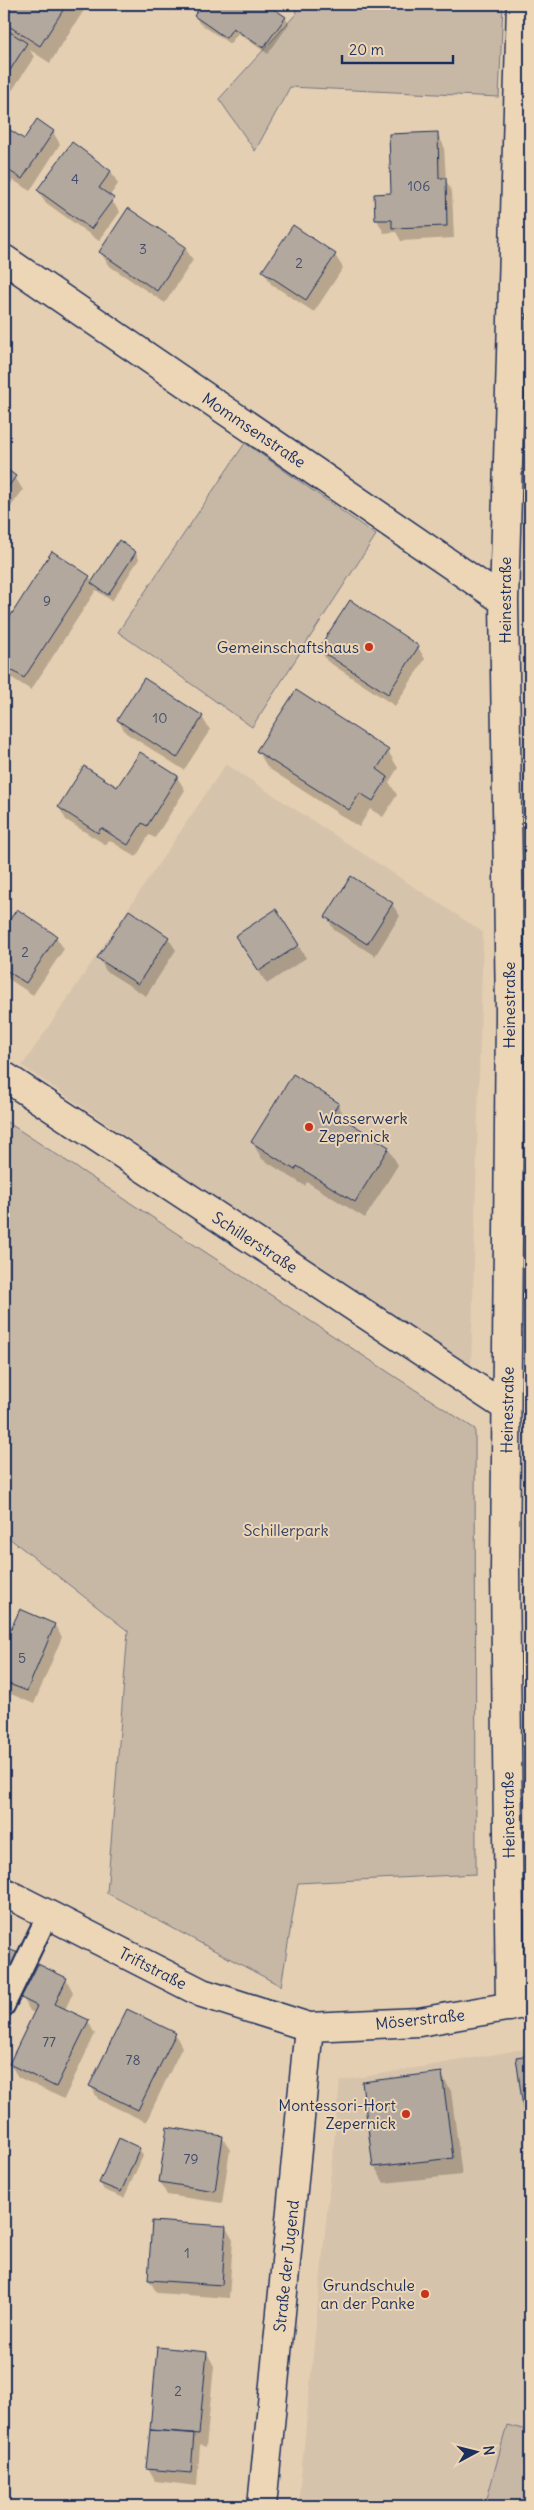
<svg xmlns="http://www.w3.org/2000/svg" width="534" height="2510" font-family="Delius,sans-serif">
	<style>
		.built { fill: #d6c3ac }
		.green { fill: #c7b8a6; stroke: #717482 }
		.shadow { fill: #0003 }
		.building { fill: #b2a89d; stroke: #1b2f5e }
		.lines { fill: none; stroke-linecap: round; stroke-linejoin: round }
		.service-casing { stroke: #1b2f5e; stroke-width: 24 }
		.minor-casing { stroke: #1b2f5e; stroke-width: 31 }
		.service { stroke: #edd6b6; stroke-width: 20 }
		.minor { stroke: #edd6b6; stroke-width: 28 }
		.poi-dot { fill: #c8321e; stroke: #edd6b6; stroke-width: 2 }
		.labels { text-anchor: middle; stroke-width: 4; stroke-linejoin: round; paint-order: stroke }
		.number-label { font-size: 14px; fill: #414d6e }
		.street-label { font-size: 16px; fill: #1b2f5e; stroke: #edd6b6 }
		.poi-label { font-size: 16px; fill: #1b2f5e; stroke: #edd6b6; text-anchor: end }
		.park-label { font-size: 16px; fill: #354469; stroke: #edd6b6 }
	</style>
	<rect width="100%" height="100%" fill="#e5cfb2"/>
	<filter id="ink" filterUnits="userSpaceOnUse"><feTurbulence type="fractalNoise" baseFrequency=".02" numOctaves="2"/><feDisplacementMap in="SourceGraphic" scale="10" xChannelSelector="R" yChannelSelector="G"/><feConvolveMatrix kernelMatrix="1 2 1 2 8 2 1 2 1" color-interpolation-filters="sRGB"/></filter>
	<g filter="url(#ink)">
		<path class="built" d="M226,764L483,932L471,1371L22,1066Z
			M530,2048V2506H298L340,2081Z"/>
		<path class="green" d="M295,4H503L499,97L290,87L255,151L219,99L296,14Z
			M245,443L376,535L252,727L118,632Z
			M4,1120L475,1429L476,1874L298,1883L281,1986L107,1893L128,1631L4,1534Z
			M507,2425L530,2431V2506H485Z"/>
		<path class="shadow" d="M4,4H88L50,63L30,50L34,57L4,103Z
			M130,4H142L139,9Z
			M193,4H265L285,17L289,24L268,54L238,33L230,44L199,23L196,17L200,10Z
			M4,128L24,141L53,132L60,144L30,191L13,180L4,194Z
			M437,133L444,146L446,180L452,192L454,238L401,241L396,232L384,233L377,220Z
			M111,171L118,184L109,197L120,212L99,241L45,202L38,190Z
			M185,248L193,260L165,303L108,265L101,252Z
			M335,255L343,268L314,312L271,284L264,271Z
			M4,468L15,477L23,490L4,516Z
			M52,553L89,577L93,582L136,553L139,559L112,601L96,590L31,690L4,673V628Z
			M418,647L425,659L395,706L327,661L320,649Z
			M202,717L210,730L184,770L126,733L118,720Z
			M258,751H388L398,768L389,782L397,795L383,817L370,809L359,827L268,768Z
			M140,753L177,777L185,790L155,838L149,835L136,857L109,840L106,845L66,820L59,807L117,789Z
			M392,904L400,916L375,956L334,930L327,917Z
			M17,911L56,937L64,949L33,995L4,976V930Z
			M168,938L176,950L146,996L106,971L99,958Z
			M298,945L306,958L267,984L244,949Z
			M338,1104L347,1122L388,1148L398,1165L365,1218L307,1182L305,1186L262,1159L252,1142Z
			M54,1624L62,1637L34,1704L4,1691V1632L10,1635Z
			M66,1979L73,1992L65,2010L88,2021L95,2034L64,2099L18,2077L10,2064L35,2013L30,2011L23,1998Z
			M175,2034L182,2047L146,2122L98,2099L91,2086Z
			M530,2056V2150L518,2058Z
			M441,2074L451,2091L462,2175L384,2183L374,2166Z
			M168,2128L222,2137L230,2150L222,2203L167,2195L160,2182Z
			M139,2149L143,2156L124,2198L104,2190L100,2183Z
			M226,2228L233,2240L229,2298L157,2293L149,2280Z
			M207,2353L214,2366L206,2447L200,2445L197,2486L155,2481L148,2469Z"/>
		<path class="building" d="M4,4H67L40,46L4,23Z
			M195,4H267L286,17L263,48L233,28L226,38L194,16L200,7Z
			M4,28L27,43L4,80Z
			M37,119L54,131L22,179L5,168L4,170V126L24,139Z
			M438,132L439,178H446L447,226L392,228V220H375L374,194L391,193L389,134Z
			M72,142L111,171L99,188L114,198L91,229L37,190Z
			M128,208L186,247L157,291L99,252Z
			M293,225L336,254L306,300L262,271Z
			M4,467L16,476L4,493Z
			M119,540L136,552L108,595L91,583Z
			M52,551L90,576L24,678L4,665V626Z
			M350,600L419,646L388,694L318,649Z
			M144,678L203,716L177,758L117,720Z
			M296,690L389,750L377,769L388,777L373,801L360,793L349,810L256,751Z
			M140,752L178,776L147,826L142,823L128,845L101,828L98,833L58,807L84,766L117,787Z
			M351,876L393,903L367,944L325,917Z
			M17,909L57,936L26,983L4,969V928Z
			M276,909L299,945L259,971L235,936Z
			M129,910L169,937L138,984L97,958Z
			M293,1074L339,1103L333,1112L389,1147L355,1202L297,1166L295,1170L251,1142Z
			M20,1609L55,1624L27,1691L4,1682V1631L9,1633Z
			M4,1947L18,1953L4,1983Z
			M38,1964L67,1978L55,2004L89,2020L56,2087L9,2064L37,2006L21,1998Z
			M127,2009L176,2033L138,2110L89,2086Z
			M530,2055V2159L516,2057Z
			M442,2072L453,2158L373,2167L362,2082Z
			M167,2127L223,2136L215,2191L159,2182Z
			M119,2138L140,2148L121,2192L99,2183Z
			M152,2221L226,2226L222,2285L148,2280Z
			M157,2347L207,2352L199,2434L150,2430Z
			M150,2430L194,2433L191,2473L146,2469Z"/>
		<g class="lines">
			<defs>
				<path id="service" d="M4,2006L48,1914"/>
				<path id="minor" d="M4,259L504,601
					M4,1076L506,1407
					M4,1892L202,1993L309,2027L419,2022L530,2003
					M510,2007L505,1571L510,1012L504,601L521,4
					M262,2506L309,2027"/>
			</defs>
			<use href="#service" class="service-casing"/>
			<use href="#minor" class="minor-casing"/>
			<use href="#service" class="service"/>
			<use href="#minor" class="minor"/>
		</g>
	</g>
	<g class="poi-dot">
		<circle cx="369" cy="647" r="5"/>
		<circle cx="309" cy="1127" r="5"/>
		<circle cx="406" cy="2114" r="5"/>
		<circle cx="425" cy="2294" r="5"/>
	</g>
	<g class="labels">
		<g class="number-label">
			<text x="75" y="184">4</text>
			<text x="419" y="191">106</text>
			<text x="143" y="254">3</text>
			<text x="299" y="268">2</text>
			<text x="47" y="606">9</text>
			<text x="160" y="723">10</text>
			<text x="25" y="957">2</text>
			<text x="22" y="1663">5</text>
			<text x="49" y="2047">77</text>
			<text x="133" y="2065">78</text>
			<text x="191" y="2164">79</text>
			<text x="187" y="2258">1</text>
			<text x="178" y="2396">2</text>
		</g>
		<g class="street-label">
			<text transform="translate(254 430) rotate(34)" y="6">Mommsenstraße</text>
			<text transform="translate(505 600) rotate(-90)" y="6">Heinestraße</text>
			<text transform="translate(509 1005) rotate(-90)" y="6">Heinestraße</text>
			<text transform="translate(255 1242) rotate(33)" y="6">Schillerstraße</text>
			<text transform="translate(507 1410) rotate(-89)" y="6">Heinestraße</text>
			<text transform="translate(508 1815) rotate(-91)" y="6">Heinestraße</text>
			<text transform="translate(153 1968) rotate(27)" y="6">Triftstraße</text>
			<text transform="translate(420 2019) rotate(-6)" y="6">Möserstraße</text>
			<text transform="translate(286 2266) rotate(-84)" y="6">Straße der Jugend</text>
		</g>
		<g class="poi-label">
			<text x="359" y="653">Gemeinschaftshaus</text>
			<text x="319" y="1124" text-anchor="start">Wasserwerk<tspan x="319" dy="18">Zepernick</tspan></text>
			<text x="396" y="2111">Montessori-Hort<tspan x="396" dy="18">Zepernick</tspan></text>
			<text x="415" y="2291">Grundschule<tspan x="415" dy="18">an der Panke</tspan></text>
		</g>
		<g class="park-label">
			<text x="286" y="1536">Schillerpark</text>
		</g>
	</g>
	<rect width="534" height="2510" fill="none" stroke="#edd6b6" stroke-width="20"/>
	<rect x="10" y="10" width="514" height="2490" fill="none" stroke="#1b2f5e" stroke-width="2" filter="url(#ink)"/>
	<g transform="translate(476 2452) rotate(83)" stroke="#edd6b6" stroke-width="4" paint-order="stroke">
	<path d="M0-4L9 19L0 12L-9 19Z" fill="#1b2f5e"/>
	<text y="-8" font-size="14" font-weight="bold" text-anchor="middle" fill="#1b2f5e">N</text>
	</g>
	<path d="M342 55v8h111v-8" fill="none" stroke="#1b2f5e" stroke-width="2.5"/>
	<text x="349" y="55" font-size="15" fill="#1b2f5e" stroke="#edd6b6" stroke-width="4" paint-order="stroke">20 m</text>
</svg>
